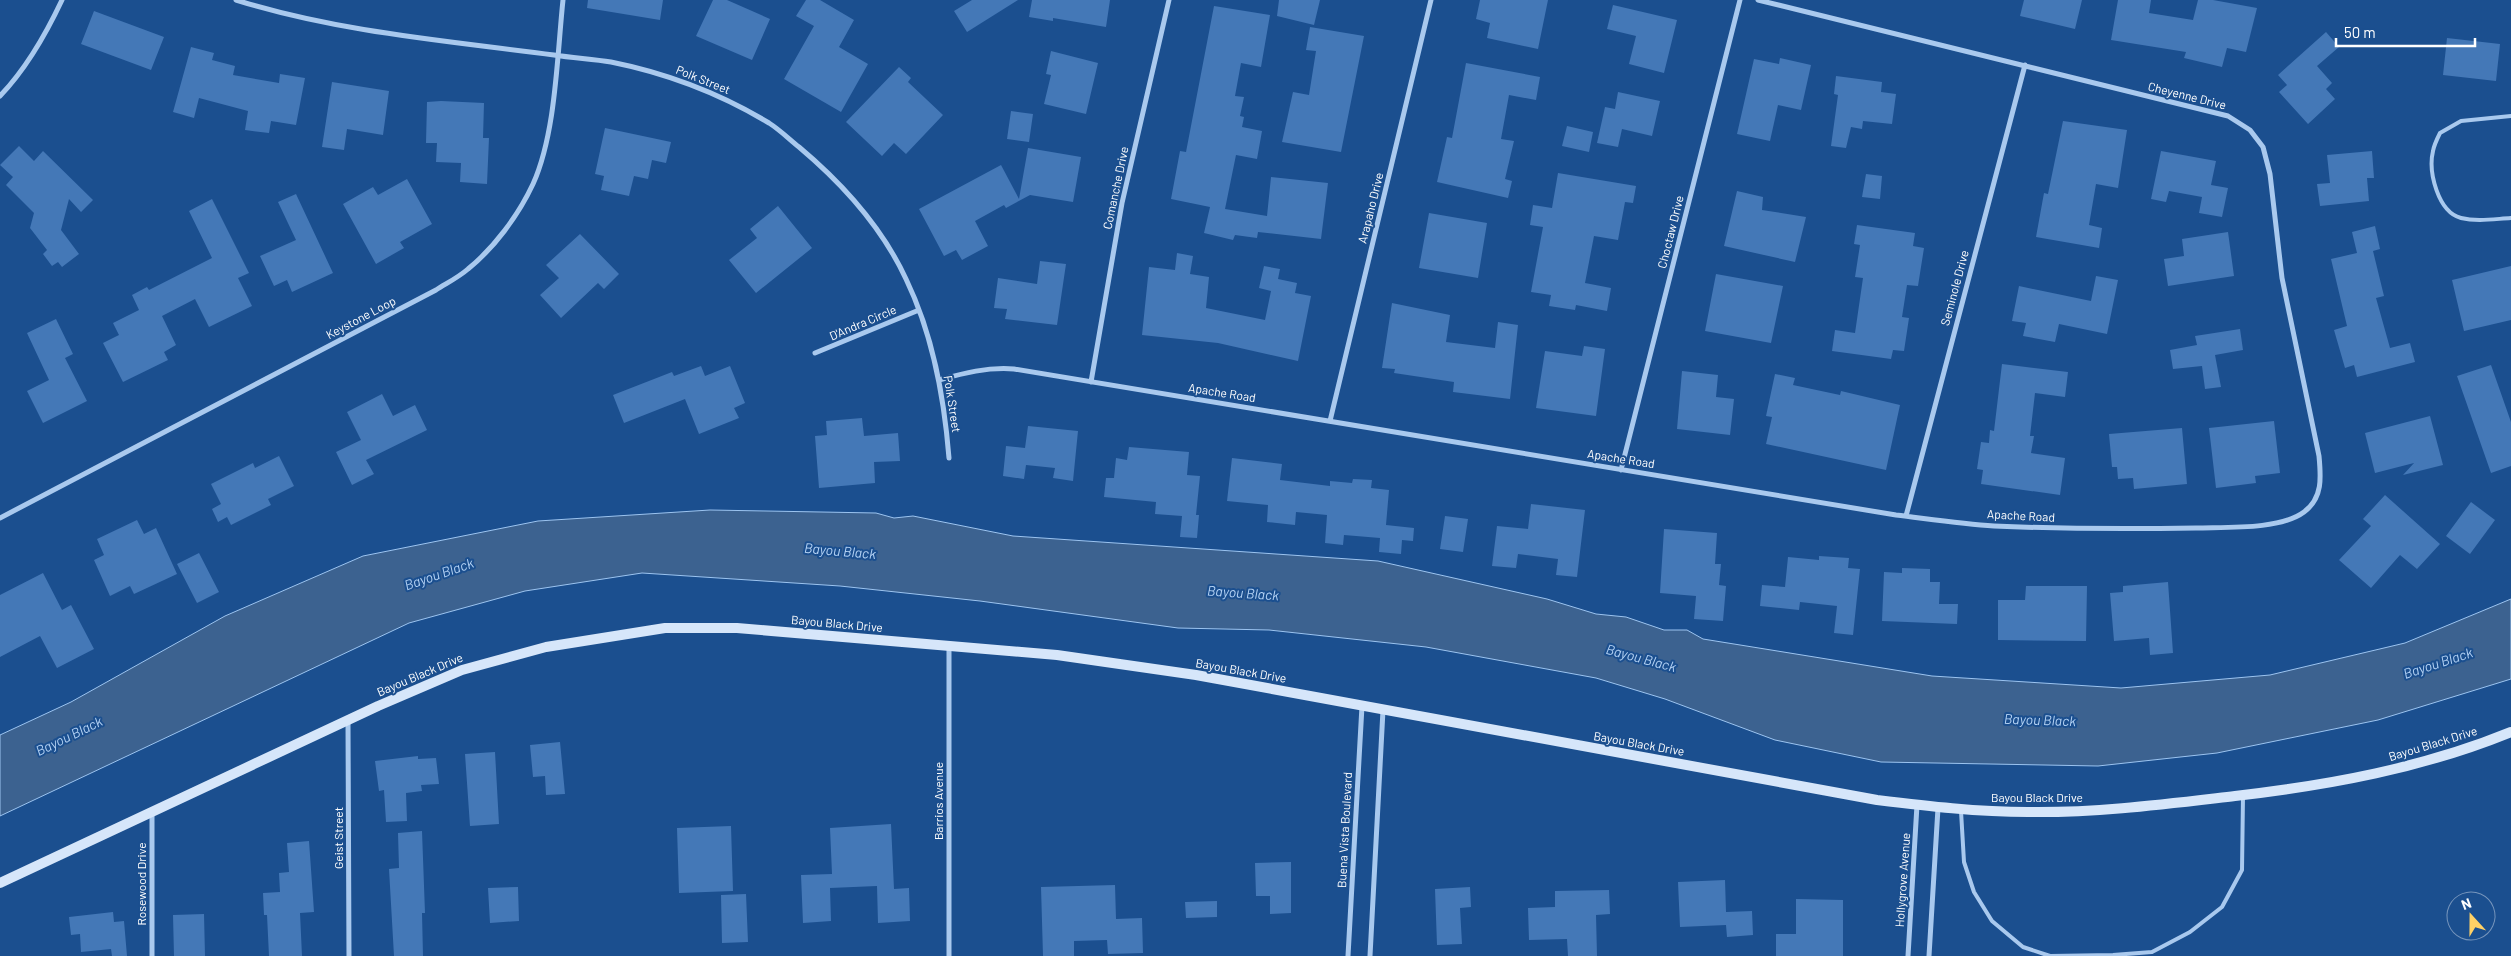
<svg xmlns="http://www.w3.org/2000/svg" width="2511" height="956" font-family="Barlow,sans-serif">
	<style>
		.water { fill: #3c6290; stroke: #9cc4f0 }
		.building { fill: #4478b7 }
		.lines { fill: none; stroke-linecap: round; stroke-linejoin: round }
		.lane { stroke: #a9c9ee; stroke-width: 4 }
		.street { stroke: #a9c9ee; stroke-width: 5 }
		.secondary { stroke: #d6e6fa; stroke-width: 10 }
		.labels { text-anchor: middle; stroke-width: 4; stroke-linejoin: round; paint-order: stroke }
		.street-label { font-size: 12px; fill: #fff; stroke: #1b4f8f }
		.water-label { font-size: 14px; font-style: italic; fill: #b5d3f5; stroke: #1b4f8f }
	</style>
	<rect width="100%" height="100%" fill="#1b4f8f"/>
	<path class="water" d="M710,510L876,513L894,518L913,516L1013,536L1378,561L1547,599L1596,614L1626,617L1664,630H1687L1703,639L1932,676L2121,688L2270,675L2405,643L2511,599V679L2378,720L2217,753L2098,766L1881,762L1775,740L1665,699L1596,678L1426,647L1269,630L1178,628L980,601L840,586L642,573L525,591L409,623L0,816V735L71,702L225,616L363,556L538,521Z"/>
	<path class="building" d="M588,0H663L660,20L587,8Z
		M713,0H727L770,19L752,60L696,36Z
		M806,0H820L854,20L839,47L868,64L841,112L784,79L814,26L796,16Z
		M972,0H1018L967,32L954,11Z
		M1032,0H1110L1106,27L1053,18V21L1029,17Z
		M1279,0H1320L1314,25L1277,16Z
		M1480,0H1548L1538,49L1487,38L1490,23L1476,19Z
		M2024,0H2082L2075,29L2020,16Z
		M2118,0H2151L2149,13L2193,20L2198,0H2213L2257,8L2246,52L2227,48L2222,67L2184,58L2186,52L2111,40Z
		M1613,5L1677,20L1664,73L1629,64L1636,36L1607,29Z
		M1214,6L1270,15L1261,67L1241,63L1235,96L1244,97L1240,116L1244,117L1242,127L1262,131L1257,159L1236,155L1225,209L1267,216L1271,177L1328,183L1321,239L1258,232L1257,238L1235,235L1233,240L1204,233L1210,207L1171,199L1180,151L1186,152Z
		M94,11L164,37L151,70L81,44Z
		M1310,27L1364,36L1341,152L1282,142L1293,92L1309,95L1316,51L1306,50Z
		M2326,32L2339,47L2317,66L2332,83L2326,89L2335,99L2308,124L2279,92L2287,85L2278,75Z
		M2447,38L2500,44L2496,81L2443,75Z
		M191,47L214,53L212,60L235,66L233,75L279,83L280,74L305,78L296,125L271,121L269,133L245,130L248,111L199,98L194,118L173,112Z
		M1051,51L1098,63L1086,114L1044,104L1051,75L1046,74Z
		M1780,58L1811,65L1801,110L1778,105L1770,141L1737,134L1754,59L1779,64Z
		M1466,63L1540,77L1536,100L1509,95L1501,139L1514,141L1505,179L1512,181L1508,198L1437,182L1447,137L1452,138Z
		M899,67L911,78L908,82L943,115L906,154L894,143L882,156L846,122Z
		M1836,76L1882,82L1881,92L1896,94L1892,124L1863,121L1862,129L1851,127L1846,148L1831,146L1838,95L1834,94Z
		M332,82L389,91L383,135L347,129L344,150L322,147Z
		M1618,92L1660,101L1652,136L1622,129L1618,147L1597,143L1605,107L1615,109Z
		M441,101L484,103L483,138H489L487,184L460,182L461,163L436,162L437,143H426L427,102Z
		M1011,111L1033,114L1029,142L1007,139Z
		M2063,121L2127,130L2118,188L2096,184L2089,225L2102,228L2099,248L2036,237L2044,193L2048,194Z
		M1567,126L1593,132L1589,152L1562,146Z
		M605,128L671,142L666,163L652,160L648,179L634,176L629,196L601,190L604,176L595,174Z
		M19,146L34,161L43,151L93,200L81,212L69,199L61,230L79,254L62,267L58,262L52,266L43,254L47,250L30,228L34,213L6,185L13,177L0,165Z
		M1028,148L1081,157L1073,202L1030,195L1006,208L1004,205L975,221L988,246L962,260L956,250L944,256L919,209L1001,165L1019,199Z
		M2161,151L2216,161L2211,185L2228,188L2222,217L2199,213L2202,197L2169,191L2166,202L2151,199Z
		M2372,151L2374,178H2367L2369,201L2320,206L2317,184L2330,183L2327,155Z
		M1558,173L1636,186L1633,203L1625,202L1618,240L1594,236L1585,283L1611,288L1607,311L1576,305L1575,310L1549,306L1551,295L1531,292L1543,227L1530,225L1533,205L1552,208Z
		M1866,174L1882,176L1880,199L1862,197Z
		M407,179L432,224L400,242L404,248L376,264L343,204L373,187L378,195Z
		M1737,191L1763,197L1762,210L1806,217L1795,262L1724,246Z
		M296,194L333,273L292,292L287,280L274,286L260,256L296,240L278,202Z
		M212,199L249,273L238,278L252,306L209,327L195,299L162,316L176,345L164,352L168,360L123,382L103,343L119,335L113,323L139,310L132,295L147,287L149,290L212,258L189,211Z
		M778,206L812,248L756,293L729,260L757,238L750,229Z
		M1429,213L1487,223L1478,278L1419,268Z
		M1857,225L1915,233L1913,246L1924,248L1918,286L1907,285L1902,317L1909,318L1904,351L1893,350L1891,359L1832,351L1835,330L1855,333L1863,278L1855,277L1860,245L1854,244Z
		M2375,226L2380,249L2373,251L2384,296L2376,298L2390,348L2410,343L2415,362L2357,377L2354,365L2345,368L2334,330L2347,326L2331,259L2357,253L2352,232Z
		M2228,232L2234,276L2168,286L2164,259L2184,256L2182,239Z
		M580,234L619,274L604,289L598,283L561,318L540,295L559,278L546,265Z
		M1177,253L1193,256L1190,274L1209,277L1206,308L1265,320L1271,291L1259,288L1264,266L1280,269L1278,279L1297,283L1295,293L1311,296L1298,361L1218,343L1142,335L1149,267L1175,270Z
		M1040,261L1066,264L1057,325L1005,319L1007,309L994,308L998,278L1037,284Z
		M2511,266V320L2464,331L2452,280Z
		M1716,274L1783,286L1771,343L1705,331Z
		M2096,276L2118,280L2107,334L2059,324L2055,342L2023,336L2026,323L2012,321L2019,286L2091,301Z
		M1392,303L1450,315L1446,342L1495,348L1498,322L1518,325L1510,399L1453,392L1454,382L1394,373L1395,369L1382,368Z
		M56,319L73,354L65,358L87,401L43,423L27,391L49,380L27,333Z
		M2240,329L2243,350L2215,355L2221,387L2205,389L2202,366L2173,369L2170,350L2197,345L2195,336Z
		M1584,346L1605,349L1596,416L1536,408L1545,351L1582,356Z
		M2002,364L2068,372L2065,397L2035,393L2030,436H2034L2031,453L2065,458L2060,495L1981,484L1983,470L1977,469L1981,442L1989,443L1990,430L1994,431Z
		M2491,365L2511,422V466L2491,473L2457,376Z
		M701,366L705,376L730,366L745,403L734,408L739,418L699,434L685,399L624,423L613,395L672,372L674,376Z
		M1682,371L1718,375L1716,397L1734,399L1730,435L1677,429Z
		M1775,374L1795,378L1793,385L1840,395L1841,391L1900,405L1886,470L1766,444L1772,417L1766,416Z
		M382,394L393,416L415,405L427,430L366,460L374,474L352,485L336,452L361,440L347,412Z
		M2430,416L2443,465L2403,475L2414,463L2375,473L2365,433Z
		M862,418L864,436L898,433L900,461L874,462L875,483L819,488L815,436L827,435L826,421Z
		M2274,421L2280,473L2255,476L2256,483L2216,488L2209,428Z
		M1028,426L1078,431L1073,481L1053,478L1055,468L1026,465L1024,479L1003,476L1006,446L1025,448Z
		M2182,428L2187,484L2134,489L2133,478L2118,479L2117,467H2112L2109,434Z
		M1129,447L1189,452L1187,475L1200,476L1196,515H1199L1197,538L1180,537L1182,516L1155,514L1156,502L1104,497L1106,478H1114L1116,458L1127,460Z
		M279,456L294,486L268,499L271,505L231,525L227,517L218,522L212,509L221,504L211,484L253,463L255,468Z
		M1232,458L1282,464L1280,480L1330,486V481L1352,483L1353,479L1372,480L1371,488L1389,490L1386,525L1414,528L1413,541L1402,540L1401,554L1379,552L1380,538L1344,535L1343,545L1325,543L1327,515L1296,512L1295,525L1267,522L1268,505L1227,501Z
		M2385,495L2440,544L2417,569L2400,555L2371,588L2339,560L2371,526L2363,519Z
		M2471,502L2495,520L2470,554L2446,536Z
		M1531,504L1585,510L1577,577L1556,575L1558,559L1518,554L1516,568L1492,566L1497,526L1528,529Z
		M1445,516L1468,519L1463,552L1440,549Z
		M137,520L144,534L156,528L177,574L134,594L130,586L110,596L94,560L104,555L97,539Z
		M1664,529L1717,533L1715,564H1721L1719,585L1726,586L1723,621L1694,619L1696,596L1660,593Z
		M199,553L219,592L197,603L177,564Z
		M1819,556L1849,558L1848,568L1860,569L1853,635L1834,633L1837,606L1800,602L1799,610L1760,606L1762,585L1785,587L1788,557L1819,560Z
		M1902,568L1930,569V582H1940L1939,604H1958L1957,624L1882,621L1884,572L1902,573Z
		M43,573L62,610L71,605L94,649L57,668L40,636L0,657V595Z
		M2168,582L2173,653L2150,655L2149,638L2114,641L2110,593L2123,592V586Z
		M2026,586H2087L2086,641L1998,640V600H2025Z
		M560,742L565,794L546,795L545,776L533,777L530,745Z
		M495,752L499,824L470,826L465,754Z
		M418,756V759L436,758L439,784L421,785L422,791L406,793L407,821L386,822L384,790L379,791L375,761Z
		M891,824L894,889L909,888L910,921L878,923L877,886L830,888L831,921L803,923L801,875L832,874L830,828Z
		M731,826L733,891L679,893L677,828Z
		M422,831L425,913H422L423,956H394L389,869L399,868L398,833Z
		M309,841L314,912L300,913L302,956H269L267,915H264L263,893L280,892L279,873L289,872L287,843Z
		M1291,862V913L1270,914V896H1256L1255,863Z
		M1725,880L1726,912L1752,911L1753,935L1727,937L1726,925L1680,927L1678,882Z
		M1115,885L1116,919L1142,918L1143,953L1108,954L1107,940L1074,941V956H1043L1041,887Z
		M518,887L519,921L490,923L488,888Z
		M1470,887L1471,907L1460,908L1462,944L1437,945L1435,889Z
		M1609,890L1610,914L1596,915L1597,956H1568L1567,939L1529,940L1528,908L1555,907V891Z
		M746,894L748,942L722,943L721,895Z
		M1796,899L1843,900V956H1776V934H1796Z
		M1217,901V917L1186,918L1185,902Z
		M113,912L114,922L124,921L127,956H112L111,949L81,952L80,934L71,935L69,917Z
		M204,914L205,956H174L173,915Z"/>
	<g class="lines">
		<path class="lane" d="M2511,116L2461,121L2440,133C2437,139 2434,145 2433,151C2428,172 2438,212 2461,218C2477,222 2494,219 2511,218
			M1961,811L1964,862L1974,892L1992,921L2023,947L2050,956L2113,955L2152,952L2190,932L2222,907L2242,870L2243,796"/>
		<path class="street" d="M236,0C338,32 448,41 554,55C573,58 592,59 611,62C666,73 721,94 769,123C780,130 789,139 799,147C843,184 882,227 906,279C933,335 944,396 949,458
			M0,96C26,69 46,34 62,0
			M815,353L919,310
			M939,380C964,373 987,367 1014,369L1896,515C1929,519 1962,524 1994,526C2062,529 2129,529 2196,528C2226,527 2280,530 2304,512C2323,498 2321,477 2319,456L2282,278L2270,174L2263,147L2250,130L2228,116L1758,0
			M1091,382L1122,203L1169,0
			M1330,421L1431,0
			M1621,470L1740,0
			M1906,516L2025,65
			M0,518L436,290C447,283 459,277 468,269C494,248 518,216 533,184C556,133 557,56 563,0
			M949,646V956
			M348,721L349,956
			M152,956V812
			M1348,956L1362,706
			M1370,956L1383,710
			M1908,956L1917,805
			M1929,956L1938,808"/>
		<path class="secondary" d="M0,883L378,706L462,670L546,647L665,628H737L1057,655L1196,675L1877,800C1927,806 1977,812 2028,812C2097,813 2166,804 2235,796C2330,785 2423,768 2511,732"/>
	</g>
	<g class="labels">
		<g class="street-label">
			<text transform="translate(703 80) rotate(22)" y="4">Polk Street</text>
			<text transform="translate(2187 96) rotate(14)" y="4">Cheyenne Drive</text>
			<text transform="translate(1116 188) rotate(-78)" y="4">Comanche Drive</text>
			<text transform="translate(1371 208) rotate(-76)" y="4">Arapaho Drive</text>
			<text transform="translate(1671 232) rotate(-76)" y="4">Choctaw Drive</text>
			<text transform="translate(1955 288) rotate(-75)" y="4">Seminole Drive</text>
			<text transform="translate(361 318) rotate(-28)" y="4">Keystone Loop</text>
			<text transform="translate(863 323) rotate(-23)" y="4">D'Andra Circle</text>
			<text transform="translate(1222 393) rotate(9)" y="4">Apache Road</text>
			<text transform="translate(952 404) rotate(81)" y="4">Polk Street</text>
			<text transform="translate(1621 459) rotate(9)" y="4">Apache Road</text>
			<text transform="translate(2021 516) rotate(3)" y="4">Apache Road</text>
			<text transform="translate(837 624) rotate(5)" y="4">Bayou Black Drive</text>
			<text transform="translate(1241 671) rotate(10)" y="4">Bayou Black Drive</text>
			<text transform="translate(420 675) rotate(-23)" y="4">Bayou Black Drive</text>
			<text transform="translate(1639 744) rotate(10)" y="4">Bayou Black Drive</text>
			<text transform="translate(2433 744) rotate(-17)" y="4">Bayou Black Drive</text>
			<text x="2037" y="802">Bayou Black Drive</text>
			<text transform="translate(939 801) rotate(-90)" y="4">Barrios Avenue</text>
			<text transform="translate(1345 830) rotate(-87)" y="4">Buena Vista Boulevard</text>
			<text transform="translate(339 838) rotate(-90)" y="4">Geist Street</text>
			<text transform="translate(1903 880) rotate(-86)" y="4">Hollygrove Avenue</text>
			<text transform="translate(142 884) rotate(-90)" y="4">Rosewood Drive</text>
		</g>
		<g class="water-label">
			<text transform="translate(840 551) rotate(5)" y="5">Bayou Black</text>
			<text transform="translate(439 574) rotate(-19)" y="5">Bayou Black</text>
			<text transform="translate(1243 593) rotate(4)" y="5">Bayou Black</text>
			<text transform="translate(1641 658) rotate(15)" y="5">Bayou Black</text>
			<text transform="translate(2438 663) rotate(-18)" y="5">Bayou Black</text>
			<text transform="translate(2040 720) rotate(2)" y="5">Bayou Black</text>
			<text transform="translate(69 736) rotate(-26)" y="5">Bayou Black</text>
		</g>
	</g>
	<g transform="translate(2471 916) rotate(339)"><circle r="24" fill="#1b4f8f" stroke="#7695bc"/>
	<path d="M0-4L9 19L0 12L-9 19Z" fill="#ffd166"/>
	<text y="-8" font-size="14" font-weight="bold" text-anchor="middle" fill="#ffffff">N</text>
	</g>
	<path d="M2336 38v8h139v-8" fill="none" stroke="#ffffff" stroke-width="2.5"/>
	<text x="2344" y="38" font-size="15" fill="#ffffff" stroke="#1b4f8f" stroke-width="4" paint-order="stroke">50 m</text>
</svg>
